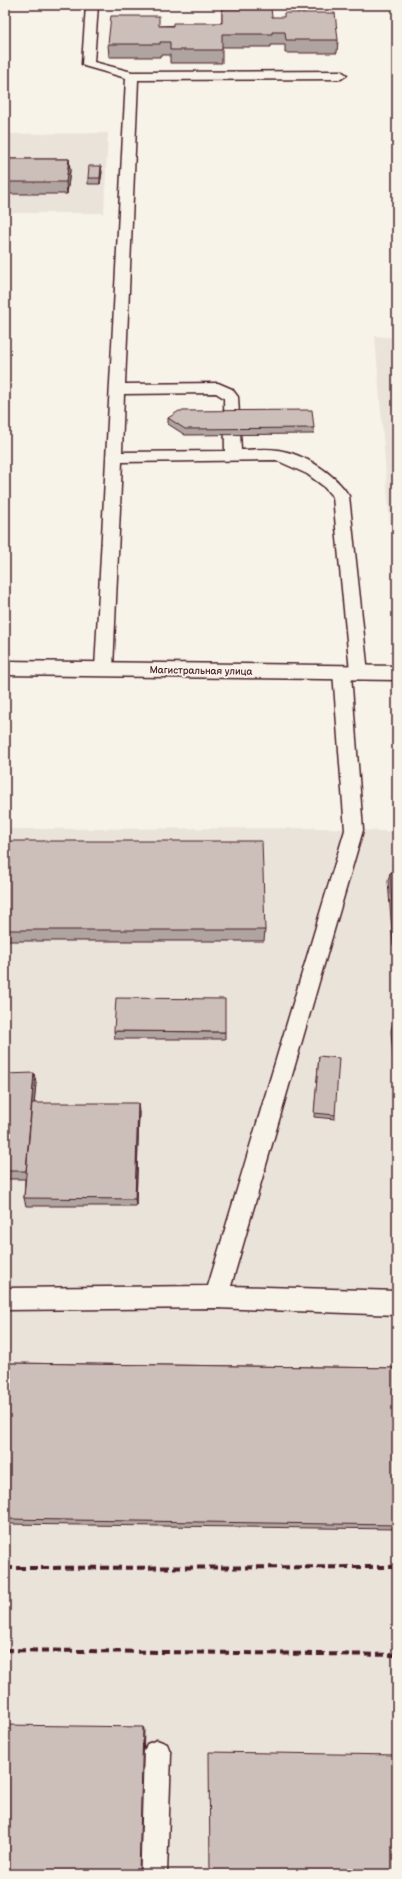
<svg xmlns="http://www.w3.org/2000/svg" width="402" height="1879" font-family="'Balsamiq Sans',sans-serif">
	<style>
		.built { fill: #eae3da }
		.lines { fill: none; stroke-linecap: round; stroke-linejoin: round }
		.lane-casing { stroke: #4a1f2b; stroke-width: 3 }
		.secondary-casing { stroke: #4a1f2b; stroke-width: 3 }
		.lane { fill: #f7f3e8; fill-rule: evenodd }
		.secondary { fill: #f7f3e8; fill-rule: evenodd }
		.rail { stroke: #4a1f2b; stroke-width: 4; stroke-dasharray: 8 4; stroke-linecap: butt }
		.wall { fill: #afa49f; stroke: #4a1f2b }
		.shaded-wall { fill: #8f8682; stroke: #4a1f2b }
		.building { fill: #ccbfb9; stroke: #4a1f2b }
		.labels { text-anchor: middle; stroke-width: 4; stroke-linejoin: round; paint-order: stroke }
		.street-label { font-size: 10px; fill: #4a1f2b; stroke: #f7f3e8 }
	</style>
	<rect width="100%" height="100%" fill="#f7f3e8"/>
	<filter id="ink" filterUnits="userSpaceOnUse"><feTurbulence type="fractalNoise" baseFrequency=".025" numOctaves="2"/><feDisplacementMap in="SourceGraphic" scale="8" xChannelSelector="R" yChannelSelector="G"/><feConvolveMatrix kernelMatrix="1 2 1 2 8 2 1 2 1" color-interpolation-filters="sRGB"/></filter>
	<g filter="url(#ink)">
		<path class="built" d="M108,133L104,213H5V134Z
			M375,336L397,338V525H390Z
			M326,828L397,832V1874H5V829Z"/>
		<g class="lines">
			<defs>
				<path id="lane" d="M86,5H98L94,62L132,72L341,71L347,75L341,79L138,80L125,384L218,383L232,389L238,397L241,450C252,450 266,448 278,450C304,454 335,473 349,496L368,673L365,678L359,679L353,678L351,674L363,830L231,1286L397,1291V1315L216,1308L5,1310V1288L208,1286L345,830L333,672L336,667L342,666L348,667L350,671L333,497L322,485L307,474L276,460L122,462L113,669L110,674L104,675L98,674L95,669L126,78L84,66L82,64ZM216,393L224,398L225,451L122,452L124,394Z
					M157,1740L167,1744L171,1754L167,1874H139L143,1754L147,1744Z"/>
				<path id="secondary" d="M5,661L397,666V680L5,675Z"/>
			</defs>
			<use href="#lane" class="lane-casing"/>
			<use href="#secondary" class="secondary-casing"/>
			<use href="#lane" class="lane"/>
			<use href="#secondary" class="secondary"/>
			<path class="rail" d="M5,1568L397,1567
				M5,1650L397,1655"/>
		</g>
		<path class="wall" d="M222,8L272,17L338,40L337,53H285V45H271V47H222V63H170V55H160V57H109L108,44L160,26L222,23Z
			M5,159H69L70,171L67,194H5Z
			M102,172L100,184H88V178Z
			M168,418L314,428L313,434L185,435L168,424Z
			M5,841L265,930L264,941H5Z
			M390,873H397V945H393L388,881Z
			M393,1022H397V1093H396L391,1031Z
			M114,1031L225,1032V1039H115Z
			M319,1056L335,1115V1119L314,1117Z
			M5,1074L36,1083L34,1103L139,1112L136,1206H26L24,1198L25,1179H5Z
			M5,1363L397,1368V1529L5,1524Z"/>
		<path class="shaded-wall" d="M69,159L70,171L67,194L66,182Z
			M101,166L102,172L100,184V178Z
			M34,1073L36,1083L28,1179L26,1171Z
			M138,1103L139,1112L136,1206L135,1199Z
			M143,1727L144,1729L140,1874H139Z"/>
		<path class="building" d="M222,8H271L272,17H284V13H335L338,40H286L285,32H272V34H222V50H170V42H160V44H108L111,16H159V26H173V23H222Z
			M5,159H69L66,182H5Z
			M89,166H101L100,178H88Z
			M312,410L314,428L185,429L168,418L179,411Z
			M5,841H262L265,930H5Z
			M390,873H397V936H394Z
			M116,998L225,999V1032L114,1031Z
			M393,1022H397V1066Z
			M319,1056L339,1058L335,1115L314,1113Z
			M34,1073L26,1171H5V1074Z
			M32,1103H138L135,1199L24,1198Z
			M5,1363L397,1368V1525L5,1519Z
			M5,1725L143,1727L139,1874H5Z
			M209,1752L397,1755V1874H210Z"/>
	</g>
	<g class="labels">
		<g class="street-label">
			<text transform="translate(201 670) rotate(1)" y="4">Магистральная улица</text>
		</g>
	</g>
	<rect width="402" height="1879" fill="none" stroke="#f7f3e8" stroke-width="20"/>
	<rect x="10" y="10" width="382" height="1859" fill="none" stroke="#4a1f2b" stroke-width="1.5" filter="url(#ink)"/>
</svg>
